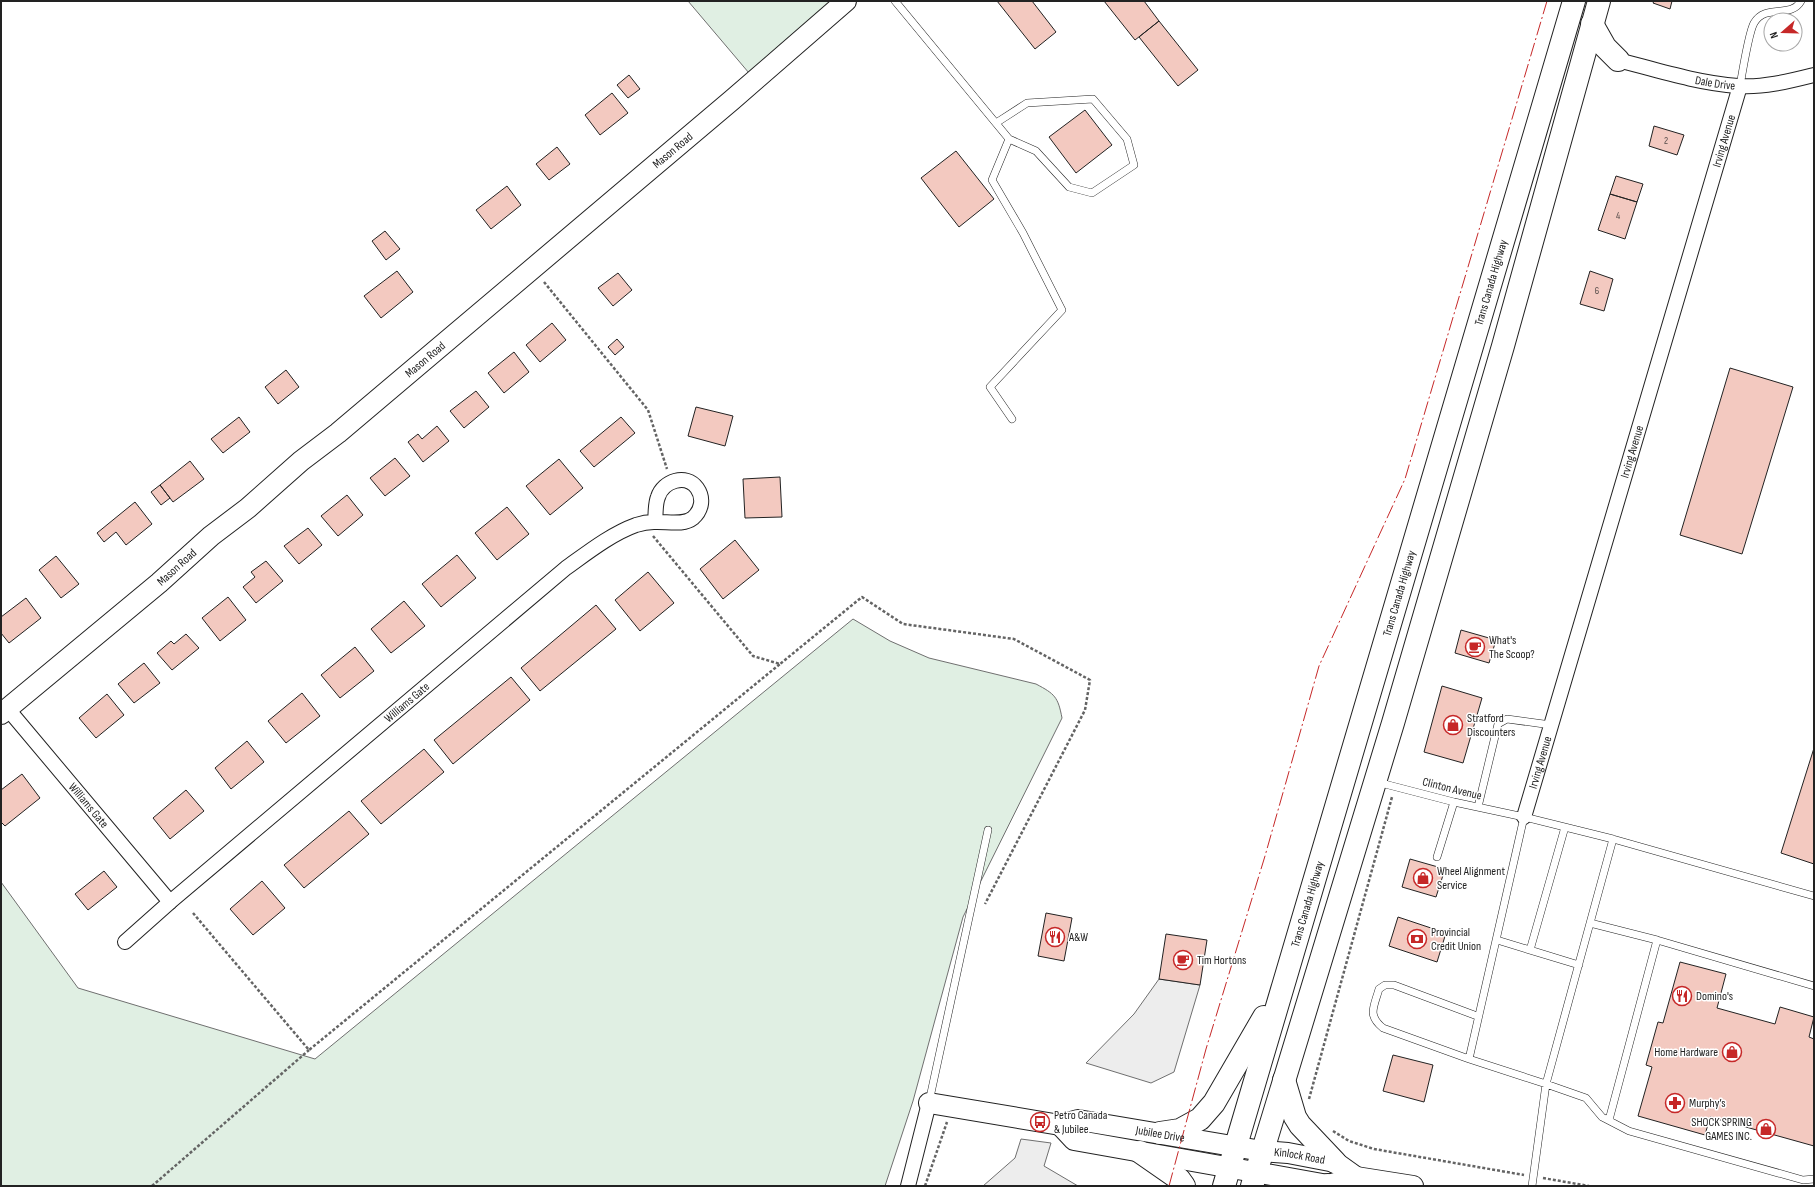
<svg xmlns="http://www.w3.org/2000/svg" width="1815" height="1187" viewBox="0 0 1815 1187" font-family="'Sofia Sans Condensed',sans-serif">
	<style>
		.green { fill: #e0efe3; stroke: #6f6f6f }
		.parking { fill: #ededed; stroke: #6f6f6f }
		.building { fill: #f3c9c0; stroke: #222 }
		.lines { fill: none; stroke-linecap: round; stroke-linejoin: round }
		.lane-casing { stroke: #222; stroke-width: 8 }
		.street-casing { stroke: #222; stroke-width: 16 }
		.secondary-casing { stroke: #222; stroke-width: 22 }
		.highway-casing { stroke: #222; stroke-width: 24 }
		.path { stroke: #646464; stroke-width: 2.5; stroke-dasharray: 3 2; stroke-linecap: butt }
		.lane { stroke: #fff; stroke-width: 7 }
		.street { stroke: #fff; stroke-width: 14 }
		.secondary { stroke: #fff; stroke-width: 20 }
		.highway { stroke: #fff; stroke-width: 22 }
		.power { stroke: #c62828; stroke-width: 1; stroke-dasharray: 14 3 2 3; stroke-linecap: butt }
		.labels { text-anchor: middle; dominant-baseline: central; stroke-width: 3; stroke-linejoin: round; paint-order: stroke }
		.number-label { font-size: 10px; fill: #564c4a }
		.street-label { font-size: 12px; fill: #222; stroke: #fff }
		.poi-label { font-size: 12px; fill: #222; stroke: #fff; text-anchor: start }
	</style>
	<rect width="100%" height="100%" fill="#fff"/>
	<path class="green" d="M688,1H834L749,73Z
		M853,619L890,641L929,658L1036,684C1055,694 1058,697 1062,718L963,917L913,1101L885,1186H1V882L78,988L315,1059Z"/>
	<path class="parking" d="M1159,979L1200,985L1174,1072L1151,1083L1086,1063L1134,1014Z
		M1021,1139L1051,1143L1044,1166L1078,1186H983L1015,1158Z"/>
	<path class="building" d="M997,1H1032L1056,32L1035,49Z
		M1104,1H1144L1159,21L1135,40Z
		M1654,1H1672L1670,9L1653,3Z
		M1159,21L1198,70L1178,86L1139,37Z
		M629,75L640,89L628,98L617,85Z
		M612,93L628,113L600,135L585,115Z
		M1085,110L1112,145L1076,173L1049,137Z
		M1654,126L1684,135L1677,155L1649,146Z
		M557,147L570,164L549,180L536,164Z
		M956,151L994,199L959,227L921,178Z
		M1616,176L1643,184L1637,202L1610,194Z
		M507,186L521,205L491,229L476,210Z
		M1610,194L1637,202L1625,239L1598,230Z
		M385,231L400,249L386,260L372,241Z
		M397,271L413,292L381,318L364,296Z
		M1590,271L1613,279L1604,311L1580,304Z
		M618,273L632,290L613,306L598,288Z
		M552,323L566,340L540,362L526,345Z
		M617,339L624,347L615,355L608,347Z
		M514,352L529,372L504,393L488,373Z
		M1730,368L1793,387L1742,554L1680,535Z
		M286,370L299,387L278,404L265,387Z
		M476,391L489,407L464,428L450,411Z
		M696,407L733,416L725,446L688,436Z
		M239,417L250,432L223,453L211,439Z
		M621,417L635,433L594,467L580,451Z
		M437,426L449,441L423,462L408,442L418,434L422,439Z
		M395,458L410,476L385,496L370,478Z
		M559,459L583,488L550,515L526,486Z
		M190,461L204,479L173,502L160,485Z
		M780,477L782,517L745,518L743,479Z
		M160,485L170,498L161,505L151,492Z
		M347,495L363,515L338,536L321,516Z
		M135,502L152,524L126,545L116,532L104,542L97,533Z
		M507,507L529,534L497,560L475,533Z
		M308,528L322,545L299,564L284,546Z
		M735,540L759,570L723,599L700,569Z
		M457,555L476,578L441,607L422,584Z
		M56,556L79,584L61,598L39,570Z
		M266,561L283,581L256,603L243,587L255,577L251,572Z
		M648,572L674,603L640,631L615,600Z
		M228,597L246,620L220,641L202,618Z
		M26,598L41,618L9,643L1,633V617Z
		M404,601L425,626L391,653L371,629Z
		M596,605L616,629L540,691L521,668Z
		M1461,630L1496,640L1489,663L1455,653Z
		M186,634L199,648L172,670L157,653L171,641L174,644Z
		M355,647L374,671L340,698L321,675Z
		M144,663L160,683L134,703L118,684Z
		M511,677L530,700L453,764L434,740Z
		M1442,686L1482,698L1463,763L1424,752Z
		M302,693L320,716L286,743L268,721Z
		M107,694L124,715L96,738L79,718Z
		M247,741L264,762L231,789L215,768Z
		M1814,748V864L1781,853Z
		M424,749L444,772L381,824L361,801Z
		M22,774L40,798L5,826L1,822V790Z
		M186,790L204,811L170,839L153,818Z
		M349,811L369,834L304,888L284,865Z
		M1410,859L1445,869L1436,897L1402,887Z
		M104,871L117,887L88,910L75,894Z
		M262,881L285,908L253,935L230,909Z
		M1046,913L1072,918L1064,961L1038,956Z
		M1398,917L1446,933L1437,962L1389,946Z
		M1166,934L1207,940L1200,985L1159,979Z
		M1680,962L1726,974L1717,1008L1775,1024L1780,1007L1814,1017L1809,1037L1814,1039V1146L1710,1117L1705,1135L1638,1116L1652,1067L1646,1065L1658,1022L1663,1023Z
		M1393,1055L1433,1065L1424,1102L1383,1091Z"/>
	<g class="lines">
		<g class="lane-casing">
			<path id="lane" d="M895,1L1009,139L992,180L1023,233L1062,310L990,387L1012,419
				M1740,86C1742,74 1749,32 1754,23C1766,3 1791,19 1801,1
				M996,123L1027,103L1093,99L1127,139L1134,165L1092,193L1069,187L1036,151L1009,139
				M1377,782L1454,802L1524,817L1613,839L1814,896
				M1478,807L1498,724L1507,719L1551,725
				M1524,817L1469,1059L1546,1084L1586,1098L1602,1117L1629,1131L1803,1180L1814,1179
				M1437,857L1454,802
				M1590,923L1657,940L1609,1120
				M1497,940L1579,965
				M1657,940L1814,986
				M1530,950L1565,827
				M1469,1059L1383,1028C1367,1015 1374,1007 1379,989L1385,985H1394L1477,1016
				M929,1102L988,830
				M1532,1186L1546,1084L1613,839"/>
		</g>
		<g class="street-casing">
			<g id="street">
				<path id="s1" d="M1618,60C1657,70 1697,83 1738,86C1763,88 1790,81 1814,75"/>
				<path id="s2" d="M7,708L170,902"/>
				<path id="s3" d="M1524,817L1740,86"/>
				<path id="s4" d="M125,942L170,902L566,568C587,553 611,534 636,525C642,523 648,522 654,522C666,521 683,526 693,518C702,510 704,498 697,488C686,473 663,481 658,497C655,504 656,514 655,521"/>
				<path d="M908,1186L929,1103"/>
			</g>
		</g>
		<g class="secondary-casing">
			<g id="secondary">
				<path id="s5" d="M1,714L159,583L211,536L248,508L301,461L338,433L732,100L846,1"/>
				<path id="s6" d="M929,1103L1060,1125L1078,1120L1262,1151L1288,1153L1335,1162L1356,1177"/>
				<path d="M1060,1125L1074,1140L1328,1185L1356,1177L1413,1186"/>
			</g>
		</g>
		<g class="highway-casing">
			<g id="highway">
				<path d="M1592,24L1605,47L1618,60"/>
				<path d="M1284,1080L1295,1117L1300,1125L1335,1162"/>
				<path d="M1160,1133L1180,1130L1200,1119L1214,1103L1264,1017"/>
				<path d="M1140,1152L1179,1179L1184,1186"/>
				<path id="s7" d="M1224,1186L1574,1"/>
				<path d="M1252,1186L1393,723L1503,346L1599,1"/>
				<path d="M1326,1186L1328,1185"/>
			</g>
		</g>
		<path class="path" d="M544,282L648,410L667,469
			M653,536L753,656L780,664L862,597L903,624L1014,639L1090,680L1085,710L985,904
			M193,913L309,1050L780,664
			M1309,1099L1392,797
			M1333,1131L1349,1141L1374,1149L1524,1175
			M1543,1178L1589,1186
			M152,1186L309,1050
			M925,1186L947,1122"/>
		<use href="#lane" class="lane"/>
		<use href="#street" class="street"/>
		<use href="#secondary" class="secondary"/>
		<use href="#highway" class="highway"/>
		<path class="power" d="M1169,1186L1206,1049L1265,856L1319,666L1405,479L1547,1"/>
	</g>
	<defs>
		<g id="cafe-ring" transform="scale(1)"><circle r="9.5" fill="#fff" stroke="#c62828" stroke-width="1.5"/><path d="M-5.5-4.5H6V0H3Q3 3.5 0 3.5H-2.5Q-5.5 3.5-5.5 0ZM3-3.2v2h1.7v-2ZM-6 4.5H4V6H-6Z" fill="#c62828"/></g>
		<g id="shop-ring" transform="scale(1)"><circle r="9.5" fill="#fff" stroke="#c62828" stroke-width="1.5"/><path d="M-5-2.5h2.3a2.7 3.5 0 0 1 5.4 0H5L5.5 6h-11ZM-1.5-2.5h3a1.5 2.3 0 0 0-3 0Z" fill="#c62828"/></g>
		<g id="restaurant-ring" transform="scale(1)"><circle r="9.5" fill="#fff" stroke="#c62828" stroke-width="1.5"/><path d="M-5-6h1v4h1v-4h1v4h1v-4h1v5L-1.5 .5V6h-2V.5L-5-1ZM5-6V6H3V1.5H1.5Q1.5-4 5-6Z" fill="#c62828"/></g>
		<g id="bank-ring" transform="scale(1)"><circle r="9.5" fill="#fff" stroke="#c62828" stroke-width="1.5"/><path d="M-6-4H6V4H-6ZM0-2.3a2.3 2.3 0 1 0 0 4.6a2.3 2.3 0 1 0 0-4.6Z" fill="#c62828"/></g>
		<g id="pharmacy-ring" transform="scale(1)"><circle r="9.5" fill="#fff" stroke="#c62828" stroke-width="1.5"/><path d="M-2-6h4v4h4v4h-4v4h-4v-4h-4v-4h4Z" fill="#c62828"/></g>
		<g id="bus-ring" transform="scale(1)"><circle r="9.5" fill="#fff" stroke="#c62828" stroke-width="1.5"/><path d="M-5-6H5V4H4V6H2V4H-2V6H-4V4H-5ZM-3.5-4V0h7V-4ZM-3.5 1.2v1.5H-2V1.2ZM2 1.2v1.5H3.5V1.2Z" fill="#c62828"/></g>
	</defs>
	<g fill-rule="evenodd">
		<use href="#cafe-ring" x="1475" y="647"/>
		<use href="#shop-ring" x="1453" y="725"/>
		<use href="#shop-ring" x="1423" y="878"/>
		<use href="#restaurant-ring" x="1055" y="937"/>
		<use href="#bank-ring" x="1417" y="939"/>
		<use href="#cafe-ring" x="1183" y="960"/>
		<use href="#restaurant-ring" x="1682" y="996"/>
		<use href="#shop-ring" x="1732" y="1052"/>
		<use href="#pharmacy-ring" x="1675" y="1103"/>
		<use href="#bus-ring" x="1040" y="1122"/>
		<use href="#shop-ring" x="1766" y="1129"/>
	</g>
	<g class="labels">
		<g class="number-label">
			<text x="1666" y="141">2</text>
			<text x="1618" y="216">4</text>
			<text x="1597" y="291">6</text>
		</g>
		<g class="street-label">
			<text stroke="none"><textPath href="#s1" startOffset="100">Dale Drive</textPath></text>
			<text stroke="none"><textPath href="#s3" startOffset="705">Irving Avenue</textPath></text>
			<text stroke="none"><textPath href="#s5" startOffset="877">Mason Road</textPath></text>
			<text stroke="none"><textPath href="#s7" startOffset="942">Trans Canada Highway</textPath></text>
			<text stroke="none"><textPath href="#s5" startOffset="553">Mason Road</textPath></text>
			<text stroke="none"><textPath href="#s3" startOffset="381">Irving Avenue</textPath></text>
			<text stroke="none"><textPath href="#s5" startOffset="229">Mason Road</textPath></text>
			<text stroke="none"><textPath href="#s7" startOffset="618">Trans Canada Highway</textPath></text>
			<text stroke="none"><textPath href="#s4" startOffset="370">Williams Gate</textPath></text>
			<text stroke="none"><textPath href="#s3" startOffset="57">Irving Avenue</textPath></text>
			<text transform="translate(1452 789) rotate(14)">Clinton Avenue</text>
			<text stroke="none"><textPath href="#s2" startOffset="127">Williams Gate</textPath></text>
			<text stroke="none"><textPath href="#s7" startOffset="294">Trans Canada Highway</textPath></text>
			<text stroke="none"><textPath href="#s6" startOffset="235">Jubilee Drive</textPath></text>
			<text stroke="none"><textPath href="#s6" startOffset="376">Kinlock Road</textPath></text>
		</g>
		<g class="poi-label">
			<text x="1489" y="640">What's<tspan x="1489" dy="14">The Scoop?</tspan></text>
			<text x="1467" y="718">Stratford<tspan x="1467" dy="14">Discounters</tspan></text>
			<text x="1437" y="871">Wheel Alignment<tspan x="1437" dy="14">Service</tspan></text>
			<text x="1431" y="932">Provincial<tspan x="1431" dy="14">Credit Union</tspan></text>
			<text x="1069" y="937">A&amp;W</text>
			<text x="1197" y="960">Tim Hortons</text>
			<text x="1696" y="996">Domino's</text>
			<text x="1718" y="1052" text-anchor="end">Home Hardware</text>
			<text x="1689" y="1103">Murphy’s</text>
			<text x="1054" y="1115">Petro Canada<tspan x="1054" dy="14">&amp; Jubilee</tspan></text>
			<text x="1752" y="1122" text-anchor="end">SHOCK SPRING<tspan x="1752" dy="14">GAMES INC.</tspan></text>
		</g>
	</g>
	<rect width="1815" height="1187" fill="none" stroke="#222222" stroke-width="4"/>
	<g transform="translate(1783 32) rotate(250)"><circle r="19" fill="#ffffff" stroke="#a7a7a7"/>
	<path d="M0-3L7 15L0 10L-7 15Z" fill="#c62828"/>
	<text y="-6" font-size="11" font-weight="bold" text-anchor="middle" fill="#222222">N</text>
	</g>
</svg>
